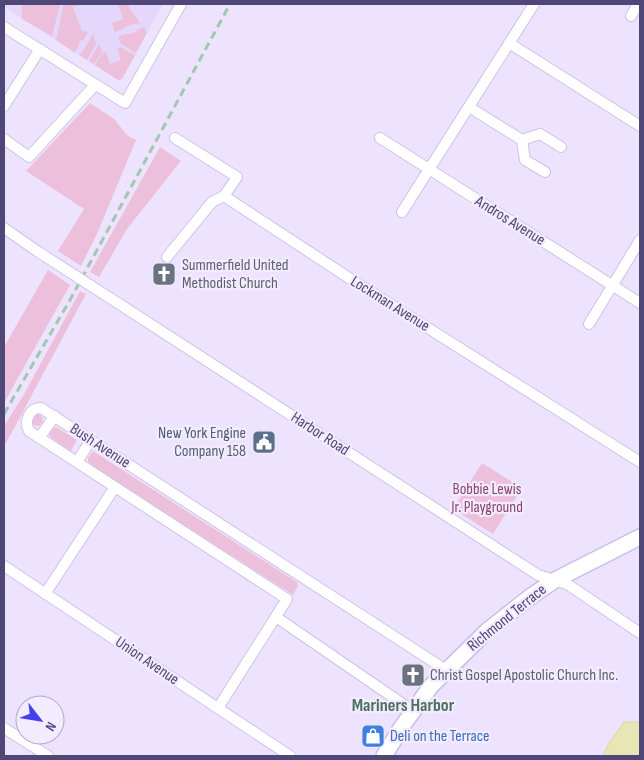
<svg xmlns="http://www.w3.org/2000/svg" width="644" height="760" viewBox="0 0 644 760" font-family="'Sofia Sans Condensed',sans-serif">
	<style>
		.residential { fill: #e4d7fb }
		.green { fill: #ecc0db }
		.water { fill: #e9e6b6; stroke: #dbd89c }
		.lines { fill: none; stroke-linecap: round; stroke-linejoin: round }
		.street-casing { stroke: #cdc3e8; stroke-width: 12 }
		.secondary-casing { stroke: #c9bdea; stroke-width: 18 }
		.street { stroke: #fff; stroke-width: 10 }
		.secondary { stroke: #fff; stroke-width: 15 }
		.rail { stroke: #a1c8ae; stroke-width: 3; stroke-dasharray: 8 5; stroke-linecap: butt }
		.street-bridge-casing { stroke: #cdc3e8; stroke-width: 12; stroke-linecap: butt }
		.street-bridge { stroke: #fff; stroke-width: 10 }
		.labels { text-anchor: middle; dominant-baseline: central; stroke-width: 4.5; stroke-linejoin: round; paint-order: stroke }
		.street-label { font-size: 16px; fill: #4f4778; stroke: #f3ebff }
		.worship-label { font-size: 16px; fill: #5b616d; stroke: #f3ebff; text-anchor: start }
		.service-label { font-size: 16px; fill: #4e5e75; stroke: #f3ebff; text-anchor: end }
		.park-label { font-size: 16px; fill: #8b4367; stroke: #f3ebff }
		.shop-label { font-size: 16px; fill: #366cbe; stroke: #f3ebff; text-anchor: start }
		.neighbourhood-label { font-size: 18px; font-weight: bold; fill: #4a725d; stroke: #f3ebff }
	</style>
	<rect width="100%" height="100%" fill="#eee3fe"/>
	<path class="residential" d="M4,4H163L122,79L118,80L4,7Z"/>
	<path class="green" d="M22,4H60L52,36L22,19Z
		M64,4H82L73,7L82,31L88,32L83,41L81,40L75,53L56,40Z
		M118,4H127L140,23L125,26V28L115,32L112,23L123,19Z
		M144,27L147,33L136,53L121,44L118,36L137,32L136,30Z
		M93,34L96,44L87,60L79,55L83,51Z
		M99,44L102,52L94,64L89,61Z
		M120,47L135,55L122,79L118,80L95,65L102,53L106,52L110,64L121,60L117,48Z
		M90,103L114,119L128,136L136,140L97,234L81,266L58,251L84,209L26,171Z
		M160,147L181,161L127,229L99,277L90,272Z
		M48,270L70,285L4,403V347Z
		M80,291L86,294L4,447V426L23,396Z
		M31 420a6 6 0 1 1 12 0a6 6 0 1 1-12 0Z
		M56,427L77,440L71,451L50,437C48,433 52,429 56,427Z
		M93,451L297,582L298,586L293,595L92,466L88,462V458Z
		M482,463L522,488L493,534L453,509Z"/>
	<path class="water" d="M624,722H640V756H603L608,745Z"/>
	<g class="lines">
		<g class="street-casing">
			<path id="street" d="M631,16L638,4
				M4,27L125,103L181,4
				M509,43L640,126
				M4,106L40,49
				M469,107L522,140L540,134L561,147
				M175,138L237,177L224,196
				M380,138L640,303
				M4,139L29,157L95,85
				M522,140L525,160L545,172
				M224,196L349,278L640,462
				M402,212L534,4
				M4,228L37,251
				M167,257L212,202L224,196
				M110,298L538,575L567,584L640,633
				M589,324L640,240
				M39,438L55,416
				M77,462L91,440
				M4,566L290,756
				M45,594L115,487
				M276,617L413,711
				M218,708L287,599L29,431C24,422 29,407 41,408L446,670
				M4,728L48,756"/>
		</g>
		<g class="secondary-casing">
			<path id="secondary" d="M384,756L401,728L431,686L487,631L530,597L555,580L640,537"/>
		</g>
		<use href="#street" class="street"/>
		<use href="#secondary" class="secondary"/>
		<path class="rail" d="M4,414L70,300L230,4"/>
		<g class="street-bridge-casing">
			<path id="street-bridge" d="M37,251L110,298"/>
		</g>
		<use href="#street-bridge" class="street-bridge"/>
	</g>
	<defs>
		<g id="church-square" transform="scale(1.25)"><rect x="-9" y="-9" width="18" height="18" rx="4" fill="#6b7280" stroke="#f3ebff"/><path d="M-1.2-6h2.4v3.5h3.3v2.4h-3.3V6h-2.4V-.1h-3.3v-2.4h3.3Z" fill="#fff"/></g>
		<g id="civic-square" transform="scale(1.25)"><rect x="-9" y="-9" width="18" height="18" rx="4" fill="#5c6f8a" stroke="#f3ebff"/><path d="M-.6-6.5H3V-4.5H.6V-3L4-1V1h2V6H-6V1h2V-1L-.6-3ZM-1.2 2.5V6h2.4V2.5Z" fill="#fff"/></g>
		<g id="shop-square" transform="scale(1.25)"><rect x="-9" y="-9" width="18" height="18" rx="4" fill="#3f7fe0" stroke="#f3ebff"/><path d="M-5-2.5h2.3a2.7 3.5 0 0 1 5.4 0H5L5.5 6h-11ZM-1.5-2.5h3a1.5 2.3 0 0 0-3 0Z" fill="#fff"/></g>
	</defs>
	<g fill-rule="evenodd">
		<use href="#church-square" x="164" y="274"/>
		<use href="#civic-square" x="264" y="442"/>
		<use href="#church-square" x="413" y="675"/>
		<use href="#shop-square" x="373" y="736"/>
	</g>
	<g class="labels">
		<g class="street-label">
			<text transform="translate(510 221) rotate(32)">Andros Avenue</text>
			<text transform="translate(390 304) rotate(32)">Lockman Avenue</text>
			<text transform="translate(320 434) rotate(33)">Harbor Road</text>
			<text transform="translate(100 446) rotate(33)">Bush Avenue</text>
			<text transform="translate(507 618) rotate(-39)">Richmond Terrace</text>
			<text transform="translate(147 661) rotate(34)">Union Avenue</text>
		</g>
		<g class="worship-label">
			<text x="182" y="265">Summerfield United<tspan x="182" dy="18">Methodist Church</tspan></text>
			<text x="430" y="675">Christ Gospel Apostolic Church Inc.</text>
		</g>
		<g class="service-label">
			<text x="246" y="433">New York Engine<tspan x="246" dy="18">Company 158</tspan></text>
		</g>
		<g class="park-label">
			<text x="487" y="489">Bobbie Lewis<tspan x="487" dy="18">Jr. Playground</tspan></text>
		</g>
		<g class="shop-label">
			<text x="390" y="736">Deli on the Terrace</text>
		</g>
		<g class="neighbourhood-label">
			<text x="403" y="705">Mariners Harbor</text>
		</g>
	</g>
	<rect width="644" height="760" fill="none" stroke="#4f4778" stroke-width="10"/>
	<g transform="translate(40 720) rotate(121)"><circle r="24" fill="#f3ebff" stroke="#b1a9c9"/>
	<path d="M0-4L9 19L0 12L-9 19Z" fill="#4440f0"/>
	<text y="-8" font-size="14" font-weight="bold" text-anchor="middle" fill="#4f4778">N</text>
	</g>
</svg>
